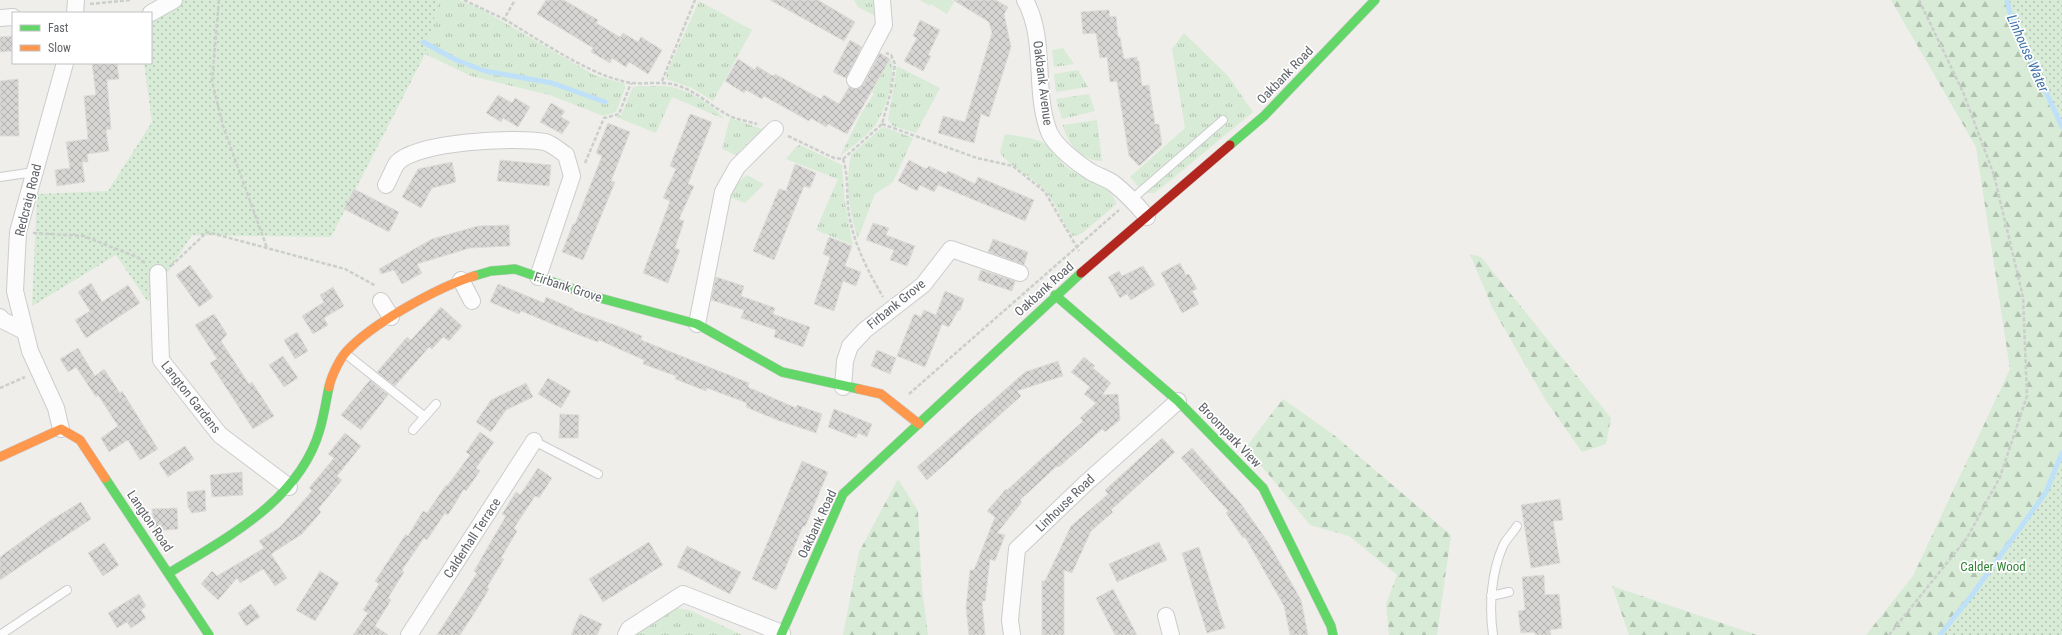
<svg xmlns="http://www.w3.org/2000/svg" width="2062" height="635" viewBox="0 0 2062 635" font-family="'Roboto Condensed',sans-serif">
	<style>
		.grass { fill: url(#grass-tufts) }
		.forest { fill: url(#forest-firs) }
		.park { fill: url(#park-dots) }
		.garden { fill: #d8ebd6 }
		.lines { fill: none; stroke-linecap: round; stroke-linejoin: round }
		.stream { stroke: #bfe0f9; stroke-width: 5 }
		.building { fill: url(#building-cross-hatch); stroke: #deddd9 }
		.lane-casing { stroke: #cbcccc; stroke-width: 10 }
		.street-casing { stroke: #cbcccc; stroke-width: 18 }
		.fast-casing { stroke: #cacacb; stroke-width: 10 }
		.slow-casing { stroke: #cacacb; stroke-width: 10 }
		.jam-casing { stroke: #cacacb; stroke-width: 10 }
		.path { stroke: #cacfcc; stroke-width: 2.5; stroke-dasharray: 4 2; stroke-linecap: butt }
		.lane { stroke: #fdfcfc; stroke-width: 8 }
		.street { stroke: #fdfcfc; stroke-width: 16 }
		.fast { stroke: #63d668; stroke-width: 9 }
		.slow { stroke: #ff974d; stroke-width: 9 }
		.jam { stroke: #b3261e; stroke-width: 9 }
		.labels { text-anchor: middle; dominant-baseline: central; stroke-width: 3.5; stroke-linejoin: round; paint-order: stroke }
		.street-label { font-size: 13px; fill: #5f6368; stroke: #fff }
		.park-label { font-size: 13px; fill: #348238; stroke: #fff }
		.water-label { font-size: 14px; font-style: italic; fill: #4174aa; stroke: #fff }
	</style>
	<defs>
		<pattern id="grass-tufts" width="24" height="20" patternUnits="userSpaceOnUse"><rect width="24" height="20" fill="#d8ebd6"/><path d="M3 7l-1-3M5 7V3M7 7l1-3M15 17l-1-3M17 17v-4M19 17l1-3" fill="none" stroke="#b2c2b1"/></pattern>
		<pattern id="forest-firs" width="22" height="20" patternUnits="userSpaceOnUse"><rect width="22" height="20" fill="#d8ebd6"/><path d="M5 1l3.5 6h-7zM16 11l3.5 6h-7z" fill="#b2c2b1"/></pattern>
		<pattern id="park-dots" width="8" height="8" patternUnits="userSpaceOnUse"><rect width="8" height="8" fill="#d8ebd6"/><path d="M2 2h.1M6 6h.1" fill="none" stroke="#b2c2b1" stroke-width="1.8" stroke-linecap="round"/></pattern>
		<pattern id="building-cross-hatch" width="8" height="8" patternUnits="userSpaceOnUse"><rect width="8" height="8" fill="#d6d5d3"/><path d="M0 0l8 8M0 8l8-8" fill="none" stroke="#b1b0af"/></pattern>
	</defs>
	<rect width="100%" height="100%" fill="#efeeea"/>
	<path class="grass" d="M439,0H459L481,9L594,75L625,84V88L616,112L603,116L550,95L471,76L425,54Z
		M854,0H876L877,9L875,16L858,7Z
		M699,1L752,30L713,101L692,88L666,79L668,70Z
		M1184,33L1228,76L1253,112L1166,184L1154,193H1144L1130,177L1185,128L1172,49Z
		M1063,48L1074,64L1054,67L1052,50Z
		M890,59C899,72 883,116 874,127C864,138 852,147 840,156L862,112L874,94L872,92Z
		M897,66L940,88L916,133L893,126L888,120Z
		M1078,70L1088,87L1056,92L1054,74Z
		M639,86C648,87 656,86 664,86C682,86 715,105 724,119L672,97L656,133L616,117L621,115L633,87Z
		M1089,94L1095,111L1062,119L1056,99Z
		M730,118L762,129L736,155L722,149Z
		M1097,120L1102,161C1082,161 1067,144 1063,125Z
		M884,127L913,138L893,182L875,194L858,238C849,214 845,181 851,155L881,128Z
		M1005,134C1017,136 1032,137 1044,143C1054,147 1057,158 1064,165C1081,180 1109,181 1117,204L1081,234L1073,236C1065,228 1057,205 1047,193C1035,178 1017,170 1003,157L1000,152Z
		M800,145L842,165L845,203L853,245L816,230L838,179L786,159L796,147Z
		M747,175L764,184L745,203L730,197L736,184Z
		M675,608L689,610L742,635H636L638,631Z"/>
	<path class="forest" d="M1891,0H2062V635H1866L1913,576L2010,369L1976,147Z
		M1470,254L1481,257L1611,418L1606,444L1582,452L1546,401L1492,307Z
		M1283,399L1334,435L1451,535L1437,635H1389L1386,604L1397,575L1349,536L1310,525L1246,447Z
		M898,479L918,511L922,588L928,635H843L859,552Z
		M1612,586L1757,635H1629Z"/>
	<path class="park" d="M177,0H439L425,54L331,237L192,235L148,302L116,255L32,306L37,194L108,191L152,122L144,63H151V17Z
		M2007,0H2062V127L2010,13Z
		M2062,453V635H1940L1972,595L2046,492Z"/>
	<path class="garden" d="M920,0H951L954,2L947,14L931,4L930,6Z"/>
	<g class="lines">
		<path class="stream" d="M2007,0L2010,13L2062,127
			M423,42L456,60L485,71L552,83L605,102
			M1940,635L1972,595L2046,492L2062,453"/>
	</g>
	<path class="building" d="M546,0H564L598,20L596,23L620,37L623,33L638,42L641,37L662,50L648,74L629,62L626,67L612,58L610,63L591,52L593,48L537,14Z
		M770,0H818L855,22L844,41Z
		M953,0H996L1008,7L1004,14L1011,47L989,117L981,114L974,143L938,133L943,116L965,122L992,33L989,22Z
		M1109,10L1110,17L1116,16L1118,37H1120L1124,59L1137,57V61H1139L1142,86L1149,85L1155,124H1159L1162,145L1139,166L1129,156L1117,81L1110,82L1107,57L1100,58L1096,33L1083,34L1081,12Z
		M920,20L940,30L928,55L931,56L923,71L904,61L917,38L913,36Z
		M13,36V51L0,52V37Z
		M850,40L862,47L846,78L833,72Z
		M880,53L890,59L847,134L828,124L826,127L811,118L809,121L764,96L762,99L746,90L744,93L725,81L738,59L755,70L757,66L773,76L775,74L821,99L824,95L839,104L849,87L856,89L863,85Z
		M92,63H117L119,79L107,80L111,129L106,130L109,151L87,154L88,162H82L85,182L57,186L55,170L70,168L66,142L88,139L84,96L96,95Z
		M18,79L19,136H0V81Z
		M498,95L512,103L515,98L530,107L518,127L503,118L501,122L486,113Z
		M551,103L565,111L561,117L570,122L562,134L540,122Z
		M690,114L712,122L688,184L694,186L679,219L684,221L675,248L680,250L668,283L643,273L670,201L663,198L676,169L670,166Z
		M608,123L630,132L611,181L615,182L583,260L562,252L573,224H575L602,156L596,153Z
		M500,160L551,165L549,186L497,181Z
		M909,160L926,169L929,166L946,174L948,171L975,184L978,177L1034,200L1025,221L938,185L934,192L920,185L917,191L898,181Z
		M452,162L456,182L432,188L421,208L402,197L418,169Z
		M795,164L816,173L810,188L804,186L774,260L753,251L779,189L786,191Z
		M354,189L399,212L389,232L344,209Z
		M873,223L889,228L886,235L915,246L907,266L890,260L894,250L866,240Z
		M509,225L510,246L470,248L417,264L422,273L402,284L394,270L381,274L379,269L432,239L478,226Z
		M829,237L852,246L845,266L861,272L856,286L843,281L834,311L814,304L830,257L823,254Z
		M993,239L1028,252L1024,265L988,252Z
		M1180,263L1186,275L1189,274L1197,289L1192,291L1199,304L1182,313L1161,273Z
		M190,265L213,297L199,307L176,275Z
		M1143,266L1155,285L1131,300L1127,294L1120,298L1108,277L1119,271L1122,276Z
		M981,270L1015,281L1012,291L978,280Z
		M716,277L744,286L741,296L775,308L773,314L810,327L803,347L774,337L776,330L741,318L744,310L711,300Z
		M91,283L102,302L128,285L140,303L86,338L75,320L90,311L78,292Z
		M498,284L544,303L546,297L574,309L573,310L615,325L642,336L641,340L749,383L748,387L796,408L797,405L822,414L816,433L777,420L746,407L747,403L707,388L706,391L675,379L676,376L643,364L644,360L599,340L598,342L579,335L521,311L519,314L490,302Z
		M333,287L344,306L324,318L328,325L313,334L302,316L324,302L320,295Z
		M945,291L964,299L960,311L958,310L949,327L942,324L925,367L897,356L914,314L921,317L924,310L936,315Z
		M441,307L462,326L449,341L443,337L432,349L429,347L395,386L377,372L407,337L411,340Z
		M214,314L227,334L221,341L249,384L252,382L274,416L253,429L210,363L217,359L195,325Z
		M297,332L308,351L295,359L284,340Z
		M78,348L95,376L104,369L120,393L122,391L158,449L140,460L128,440L109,452L101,438L118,426L98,395L96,397L76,367L68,372L60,359Z
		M877,350L896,358L890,374L871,366Z
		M283,356L298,378L284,387L269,365Z
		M1084,357L1095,366L1093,368L1111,383L1102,395L1118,394L1120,420L1105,432L1102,429L1059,467L1057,466L1020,500L1022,502L997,533L1005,535L995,561L990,559L985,601H982L985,635H969L966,607L970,570H974L995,517L987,511L1006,489L1007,490L1083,421L1080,418L1096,403L1084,394L1090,387L1071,372Z
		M1058,361L1063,376L1017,391L1021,396L927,480L917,467L1025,372Z
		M548,378L571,391L561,408L538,394Z
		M370,380L388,395L361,430L341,415Z
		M526,383L533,397L506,410L491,432L476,422L491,400Z
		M834,409L872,424L867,437L858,433L856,438L828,427Z
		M560,414L579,415L578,438H559Z
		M480,432L494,442L476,468L480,471L466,491L464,489L448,515L445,513L427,540L424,538L402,570L404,572L388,598L391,600L375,626L388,635H353L368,613L363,610L379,584L375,581L406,534L408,536L423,511L427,513L446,485L447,486L470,455L466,452Z
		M345,433L361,446L337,476L342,480L318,509L321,512L302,534L271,554L287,578L275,586L263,569L240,583L237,578L218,600L201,584L212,571L217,576L264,548L259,541L280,527L312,491L309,488L334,458L328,454Z
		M1162,438L1175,452L1111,510L1113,512L1091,531L1072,573L1064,570V635H1042V581H1045L1071,526L1108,494L1105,490Z
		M185,446L194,459L168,477L159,463Z
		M1192,448L1241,504L1268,542L1301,600L1308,635H1290L1284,606L1245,537L1243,538L1226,513L1228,511L1181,458Z
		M802,461L828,472L805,527L803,526L776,590L752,579Z
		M538,468L552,478L539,498L535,496L514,528L517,531L501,558L504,559L487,587L489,589L477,609L460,635H437L477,573L474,571L506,516L502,514L516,492L520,495Z
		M242,472L243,495L212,497L210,475Z
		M205,490L206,511L192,513L188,507L187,492Z
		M1560,499L1563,520L1553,521L1560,563L1531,568L1521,505Z
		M81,502L91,519L0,580V557L51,520Z
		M177,508L178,529L155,531L152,509Z
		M649,542L663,565L603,602L589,579Z
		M1159,542L1167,560L1117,582L1109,564Z
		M104,543L119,565L103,576L88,553Z
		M687,546L741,572L730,594L677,567Z
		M1199,547L1225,628L1207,633L1182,553Z
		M320,571L339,583L315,621L296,610Z
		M1544,575L1545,595L1559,594L1562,628L1550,630L1551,635H1535V632L1521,633L1518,611L1525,610L1522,577Z
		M1113,589L1137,635H1115L1096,598Z
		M139,594L146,606L141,610L146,618L131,628L127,622L117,628L108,613Z
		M251,604L260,617L246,626L238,613Z
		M580,614L602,624L597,635H571Z"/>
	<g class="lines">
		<g class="lane-casing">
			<path id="lane" d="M0,177L34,172
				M1132,199L1223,120
				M346,354L425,417
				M413,430L436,404
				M534,441L598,474
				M1491,596L1509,592
				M0,635L67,590
				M1493,635C1489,607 1491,573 1503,546C1506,539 1513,533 1517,526"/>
		</g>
		<g class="street-casing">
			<path id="street" d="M1025,0C1047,40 1033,90 1049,132C1055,146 1078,164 1091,172C1098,176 1106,178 1113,183C1126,193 1137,205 1147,217
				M75,13L76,0
				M151,13L174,0
				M0,18L13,17
				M855,80L884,25L882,0
				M386,185C390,178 393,169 397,163C417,141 516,137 545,142C552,144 560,151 566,155L572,176L538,277
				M158,273L161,360L220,435L289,487
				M461,280L472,301
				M381,301L391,317
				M0,317L2,320L24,331
				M697,324L723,192L737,167L775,129
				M843,387L845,361L850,346L865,330L923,285L951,249L1020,273
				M61,429L56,408L30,351L15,291L18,232L65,63
				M1166,616L1171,635
				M409,635L534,441
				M626,635L629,629L683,594L782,633
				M1012,635L1010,620L1017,549L1086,483L1178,401"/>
		</g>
		<g class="fast-casing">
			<path id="fast" d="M1230,145L1264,116L1375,0
				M474,276L491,271L515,269L596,297L697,324L782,372L859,389
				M1055,295L1178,401L1263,488L1331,626L1333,635
				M105,478L209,635
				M169,573C228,537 300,500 320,429C324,415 326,401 329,387
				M781,635L843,494L1081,273"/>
		</g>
		<g class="slow-casing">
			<path id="slow" d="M329,387C331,377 339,360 346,352C371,324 438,287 474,276
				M859,389L881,394L919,424
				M0,457L61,429L80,440L105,478"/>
		</g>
		<g class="jam-casing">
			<path id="jam" d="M1081,273L1230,145"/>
		</g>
		<path class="path" d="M219,0L212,81L223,126L267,248
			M464,0L504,19L515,0
			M90,4L131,0
			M504,19C540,40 583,71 622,81C643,87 658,79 679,86C697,92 711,106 728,115C737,120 748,121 757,124
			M662,81L695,0
			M882,124L977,158L1013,166L1045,192L1079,251
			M788,136L834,158L843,159L882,124L891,91L895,64L891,55L886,53
			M843,159C849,177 846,196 849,214C854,245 868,271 883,297
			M585,163L604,118L619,114L631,83
			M33,233L84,236L139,258L146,264
			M171,266L207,232L345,269L376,286
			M0,388L25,377
			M909,394L1119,210
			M1889,635L1967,538L2000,477L2027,396L2023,297L1994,175L1963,92L1919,0"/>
		<use href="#lane" class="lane"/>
		<use href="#street" class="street"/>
		<use href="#fast" class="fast"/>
		<use href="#slow" class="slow"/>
		<use href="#jam" class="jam"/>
	</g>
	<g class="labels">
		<g class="street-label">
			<text transform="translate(1285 75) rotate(-46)">Oakbank Road</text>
			<text transform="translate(1043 83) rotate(83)">Oakbank Avenue</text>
			<text transform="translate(28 200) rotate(-76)">Redcraig Road</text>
			<text transform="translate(568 287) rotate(18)">Firbank Grove</text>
			<text transform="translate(1044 289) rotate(-42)">Oakbank Road</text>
			<text transform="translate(896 304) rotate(-39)">Firbank Grove</text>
			<text transform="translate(191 397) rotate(52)">Langton Gardens</text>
			<text transform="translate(1230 435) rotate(46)">Broompark View</text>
			<text transform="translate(1065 503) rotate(-44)">Linhouse Road</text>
			<text transform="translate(150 521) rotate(56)">Langton Road</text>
			<text transform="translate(817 524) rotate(-65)">Oakbank Road</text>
			<text transform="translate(472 538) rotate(-57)">Calderhall Terrace</text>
		</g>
		<g class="park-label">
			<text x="1993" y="566">Calder Wood</text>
		</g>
		<g class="water-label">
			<text transform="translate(2028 53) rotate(66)">Linhouse Water</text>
		</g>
	</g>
	<rect x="12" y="12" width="140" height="52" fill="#ffffff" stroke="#bfc1c3"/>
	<rect x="20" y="25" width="20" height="6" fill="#63d668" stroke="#bfc1c3"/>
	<text x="48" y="32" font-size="12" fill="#5f6368">Fast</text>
	<rect x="20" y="45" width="20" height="6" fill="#ff974d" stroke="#bfc1c3"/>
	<text x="48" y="52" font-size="12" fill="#5f6368">Slow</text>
</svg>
